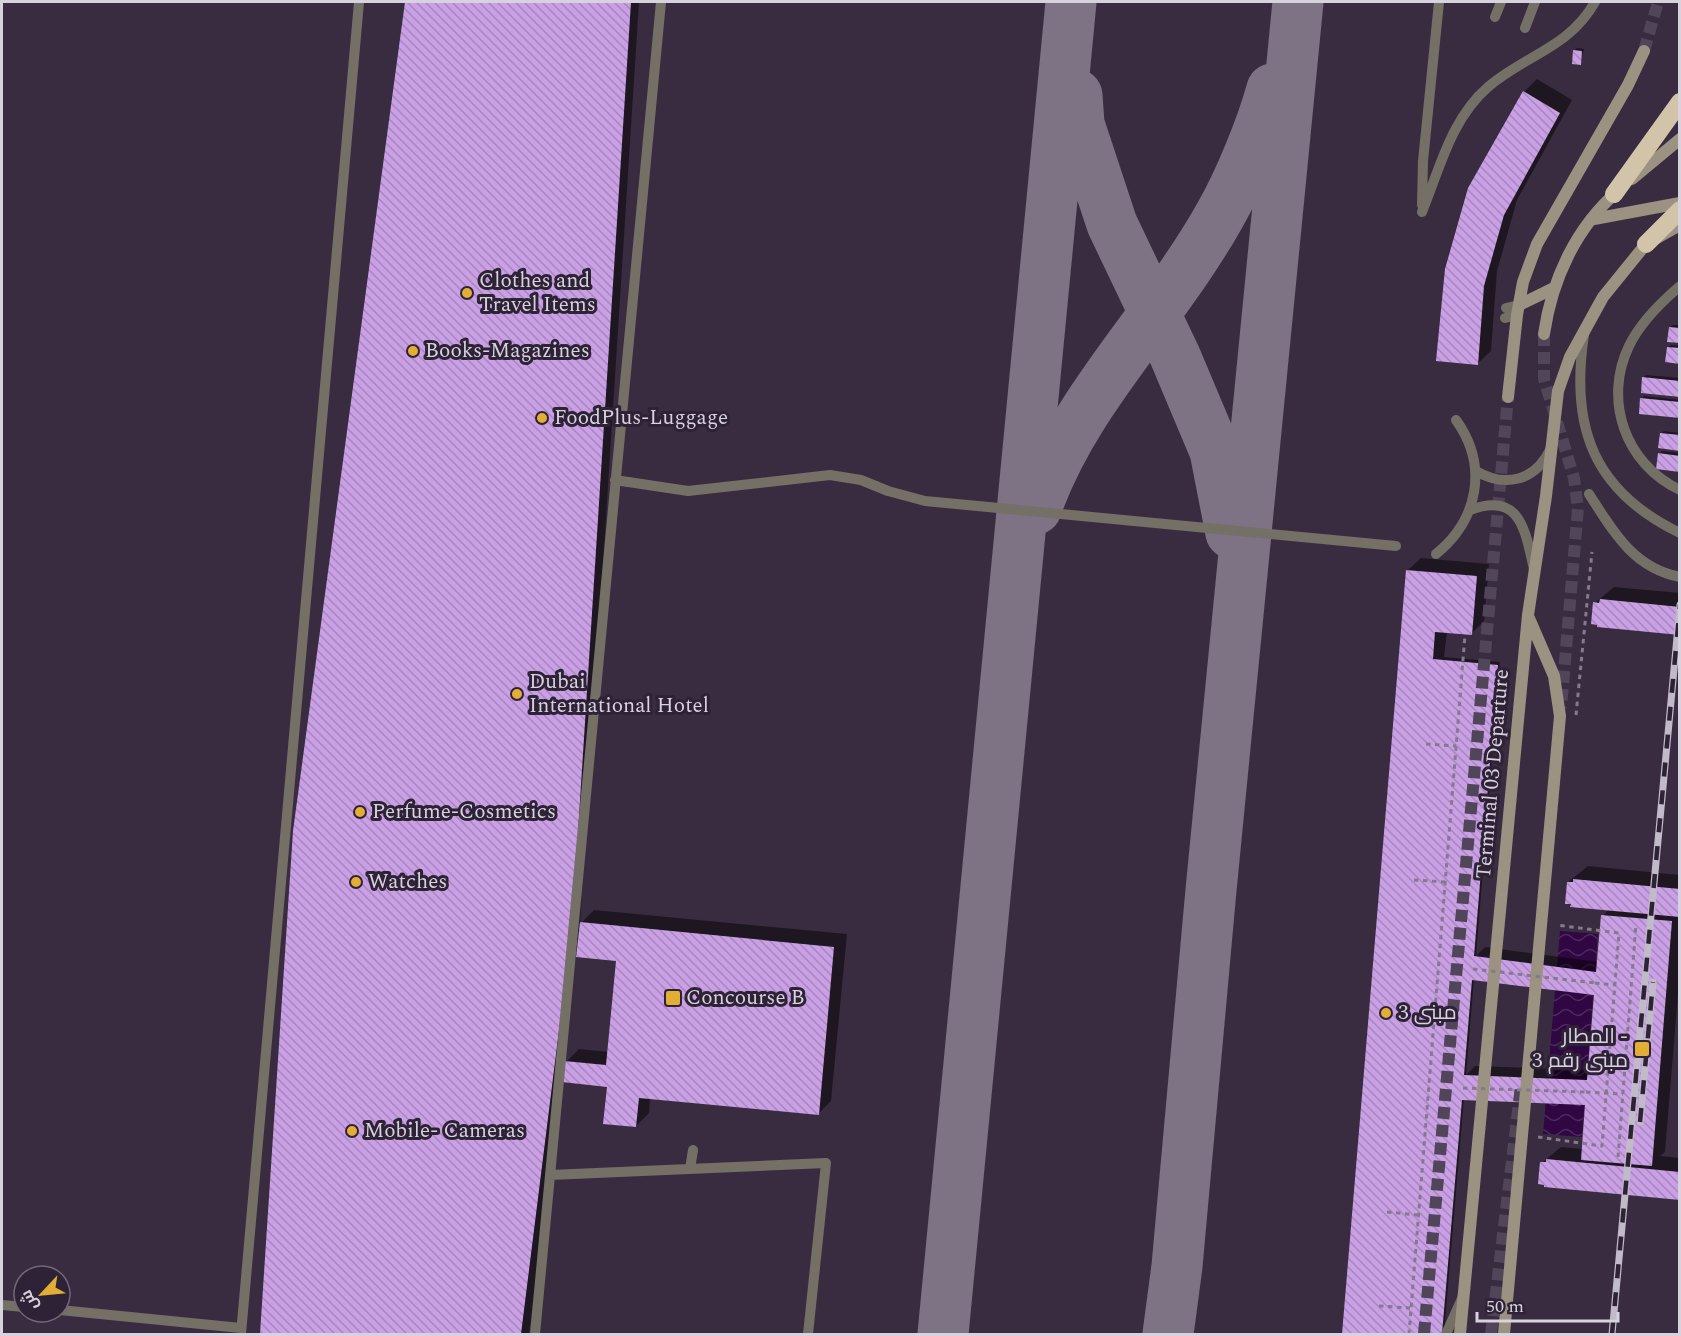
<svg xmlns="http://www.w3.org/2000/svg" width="1681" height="1336" viewBox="0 0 1681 1336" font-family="Spectral,Cairo,serif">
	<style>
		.water { fill: url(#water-waves) }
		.shadow { fill: #0007; fill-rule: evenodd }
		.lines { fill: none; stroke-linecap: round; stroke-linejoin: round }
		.taxiway { stroke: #7d7384; stroke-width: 51 }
		.building { fill: url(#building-back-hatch); fill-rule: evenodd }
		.secondary-tunnel { stroke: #514559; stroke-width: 12; stroke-dasharray: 12 6; stroke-linecap: butt }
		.path { stroke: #857a8c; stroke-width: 3; stroke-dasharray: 4.5 4.5; stroke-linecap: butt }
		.lane { stroke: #757065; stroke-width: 10 }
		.secondary { stroke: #9b9281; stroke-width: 12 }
		.highway { stroke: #d2c4a9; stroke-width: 18 }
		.rail-casing { stroke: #c1bac8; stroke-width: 7 }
		.rail { stroke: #2e2236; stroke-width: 4.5; stroke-dasharray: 14; stroke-linecap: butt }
		.path-bridge { stroke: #857a8c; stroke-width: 3; stroke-dasharray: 4.5 4.5; stroke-linecap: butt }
		.poi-dot { fill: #e3ae35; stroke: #2e2236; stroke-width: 2 }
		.labels { text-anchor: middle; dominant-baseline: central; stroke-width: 6; stroke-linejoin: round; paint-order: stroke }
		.poi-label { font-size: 21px; fill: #d8d1de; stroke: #2e2236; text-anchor: start }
		.street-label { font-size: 21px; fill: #d8d1de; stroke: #2e2236 }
	</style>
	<defs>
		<pattern id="water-waves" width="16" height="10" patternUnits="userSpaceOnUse" patternTransform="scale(1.5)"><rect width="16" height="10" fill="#300643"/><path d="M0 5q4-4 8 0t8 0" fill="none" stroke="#4d295e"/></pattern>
		<pattern id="building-back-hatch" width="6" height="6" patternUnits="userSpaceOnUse" patternTransform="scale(1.5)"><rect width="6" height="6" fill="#c99fe5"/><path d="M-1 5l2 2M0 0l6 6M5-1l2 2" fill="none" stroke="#a787bc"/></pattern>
	</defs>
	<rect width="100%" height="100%" fill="#392c41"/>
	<path class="water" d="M1560,931L1598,934L1582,1137L1543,1134Z"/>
	<path class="shadow" d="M406,2H639L580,924L594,910L847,934L831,1101L818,1114L650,1098L649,1113L636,1126L608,1085L561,1081L529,1334H261L294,831ZM576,956L618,960L609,1052L579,1049L563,1065Z
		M1577,48L1584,49L1580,64L1574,51Z
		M1537,79L1572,100L1517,200L1497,271L1491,351L1477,364L1438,360L1524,92Z
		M1673,325H1680V342L1670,327Z
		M1671,345L1680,346V362L1668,348Z
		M1646,375L1680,378V396L1643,378Z
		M1644,396L1680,400V417L1642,399Z
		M1664,431L1680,433V449L1661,434Z
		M1662,451L1680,453V470L1659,454Z
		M1421,558L1489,564L1484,621L1471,634L1447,632L1444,657L1500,662L1476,956L1485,947L1599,962L1603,916L1609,909L1568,882L1588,866L1680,875V970L1665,1152L1660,1156L1680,1158V1199L1542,1163L1561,1147L1583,1149L1587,1104L1464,1098L1444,1334H1344L1407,571ZM1474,979L1596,991L1590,1070L1475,1066L1466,1075Z
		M1614,587L1680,593V634L1595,603Z"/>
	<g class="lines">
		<path class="taxiway" d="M1077,95L1079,124L1112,224L1175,356L1215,451L1231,533
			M1036,509C1075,398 1163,317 1220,215C1239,182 1262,126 1272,89
			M943,1334L1071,2
			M1168,1334L1177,1266L1211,890L1298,2"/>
	</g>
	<path class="building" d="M405,2H631L572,926L521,1334H260L293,831Z
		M1573,50L1582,51L1581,65L1572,64Z
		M1523,91L1560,113L1504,215L1484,286L1478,365L1436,361L1445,269L1468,188Z
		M1669,327L1680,328V343L1667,342Z
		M1667,347L1680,348V364L1665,362Z
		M1642,377L1680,381V397L1641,393Z
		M1640,398L1680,402V418L1639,414Z
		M1660,433L1680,435V451L1658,448Z
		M1658,453L1680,456V472L1656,469Z
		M1406,570L1477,576L1472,635L1435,632L1433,659L1498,665L1474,956L1596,972L1601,915L1672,921L1652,1166L1581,1160L1585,1105L1462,1100L1442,1334H1342ZM1472,980L1594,995L1587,1080L1464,1075Z
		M1600,599L1680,607V635L1597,627V625L1591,624L1593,602L1599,603Z
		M1573,879L1680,889V917L1570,907L1571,904H1565L1567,882H1573Z
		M580,922L834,947L819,1115L639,1098L636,1127L603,1124L607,1087L562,1082L564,1061L606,1065L616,961L576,957Z
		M1546,1159L1680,1172V1200L1544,1187V1185L1538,1184L1539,1172L1540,1162H1546Z"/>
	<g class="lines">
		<path class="secondary-tunnel" d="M1644,51L1658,2
			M1544,334V379L1574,478L1578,508L1561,708
			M1424,1334L1508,397
			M1491,1334L1521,1086"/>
		<path class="path" d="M1576,715L1592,552
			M1426,744L1456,746
			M1414,880L1446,882
			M1595,983L1615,985
			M1586,1092L1623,1094
			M1538,1137L1602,1146L1619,933L1556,925
			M1618,1157L1636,924
			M1387,1212L1418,1215
			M1379,1306L1410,1308
			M1409,1334L1465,635"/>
		<path class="lane" d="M1495,17L1501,2
			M1525,28L1535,2
			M1422,205L1423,161L1439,2
			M1422,212C1440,168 1451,119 1488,87C1525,55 1569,48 1595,2
			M1680,286C1660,303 1640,323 1629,346C1603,400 1625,464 1680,490
			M1506,308L1519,305
			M1505,318L1517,315
			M1584,335C1570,427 1593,491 1680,533
			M1476,471C1505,488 1535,481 1550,450
			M615,480L688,491L830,475L861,480L888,491L925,501L1396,546
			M1589,494C1613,531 1633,568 1680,577
			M1470,510C1521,491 1525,531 1534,569
			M1436,554C1478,520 1489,466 1456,420
			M690,1169L693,1150
			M550,1175L826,1163L808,1334
			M2,1305L24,1307
			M60,1310L241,1328
			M241,1334L359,2
			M535,1334L661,2
			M1446,1334L1464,1294"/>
		<path class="secondary" d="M1632,179L1680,139
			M1594,219L1680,203
			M1519,305L1554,288
			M1544,334C1552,279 1576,227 1619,190
			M1508,397L1517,315L1523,282L1537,244L1628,85L1644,51
			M1460,1334L1528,615L1546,496L1558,391L1570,357L1603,297L1646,244L1680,225
			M1504,1334L1560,716L1554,676L1528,616"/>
		<path class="highway" d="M1614,194L1680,102
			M1646,244L1680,210"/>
		<g class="rail-casing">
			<path id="rail" d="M1640,1122L1653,982
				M1612,1334L1680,605"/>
		</g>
		<use href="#rail" class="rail"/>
		<path class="path-bridge" d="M1473,969L1595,983
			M1463,1088L1586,1092"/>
	</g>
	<g class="poi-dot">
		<circle cx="467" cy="293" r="6"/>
		<circle cx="413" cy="351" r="6"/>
		<circle cx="542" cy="418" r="6"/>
		<circle cx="517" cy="694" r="6"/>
		<circle cx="360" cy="812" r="6"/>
		<circle cx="356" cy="882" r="6"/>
		<rect x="665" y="990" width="16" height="16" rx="3"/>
		<circle cx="1386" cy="1013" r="6"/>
		<rect x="1634" y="1041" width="16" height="16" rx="3"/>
		<circle cx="352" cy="1131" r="6"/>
	</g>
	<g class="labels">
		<g class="poi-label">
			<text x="479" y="281">Clothes and<tspan x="479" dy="24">Travel Items</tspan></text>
			<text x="425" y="351">Books-Magazines</text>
			<text x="554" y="418">FoodPlus-Luggage</text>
			<text x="529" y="682">Dubai<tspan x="529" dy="24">International Hotel</tspan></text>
			<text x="372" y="812">Perfume-Cosmetics</text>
			<text x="368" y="882">Watches</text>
			<text x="686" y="998">Concourse B</text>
			<text x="1398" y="1013">مبنى 3</text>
			<text x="1628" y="1037" text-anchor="end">المطار -<tspan x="1628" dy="24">مبنى رقم 3</tspan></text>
			<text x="364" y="1131">Mobile- Cameras</text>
		</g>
		<g class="street-label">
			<text transform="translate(1493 774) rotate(-85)">Terminal 03 Departure</text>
		</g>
	</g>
	<rect width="1681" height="1336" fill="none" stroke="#d8d1de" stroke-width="6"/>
	<g transform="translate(42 1294) rotate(244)"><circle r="28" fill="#2e2236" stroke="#726879" stroke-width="1.5"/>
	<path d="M0-4.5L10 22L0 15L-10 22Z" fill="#e3ae35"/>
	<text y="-9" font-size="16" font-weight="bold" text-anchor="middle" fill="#d8d1de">ش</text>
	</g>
	<path d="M1477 1312v9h141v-9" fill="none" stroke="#d8d1de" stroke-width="3"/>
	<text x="1486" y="1312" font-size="18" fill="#d8d1de" stroke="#2e2236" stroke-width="4.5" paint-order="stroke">50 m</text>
</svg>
